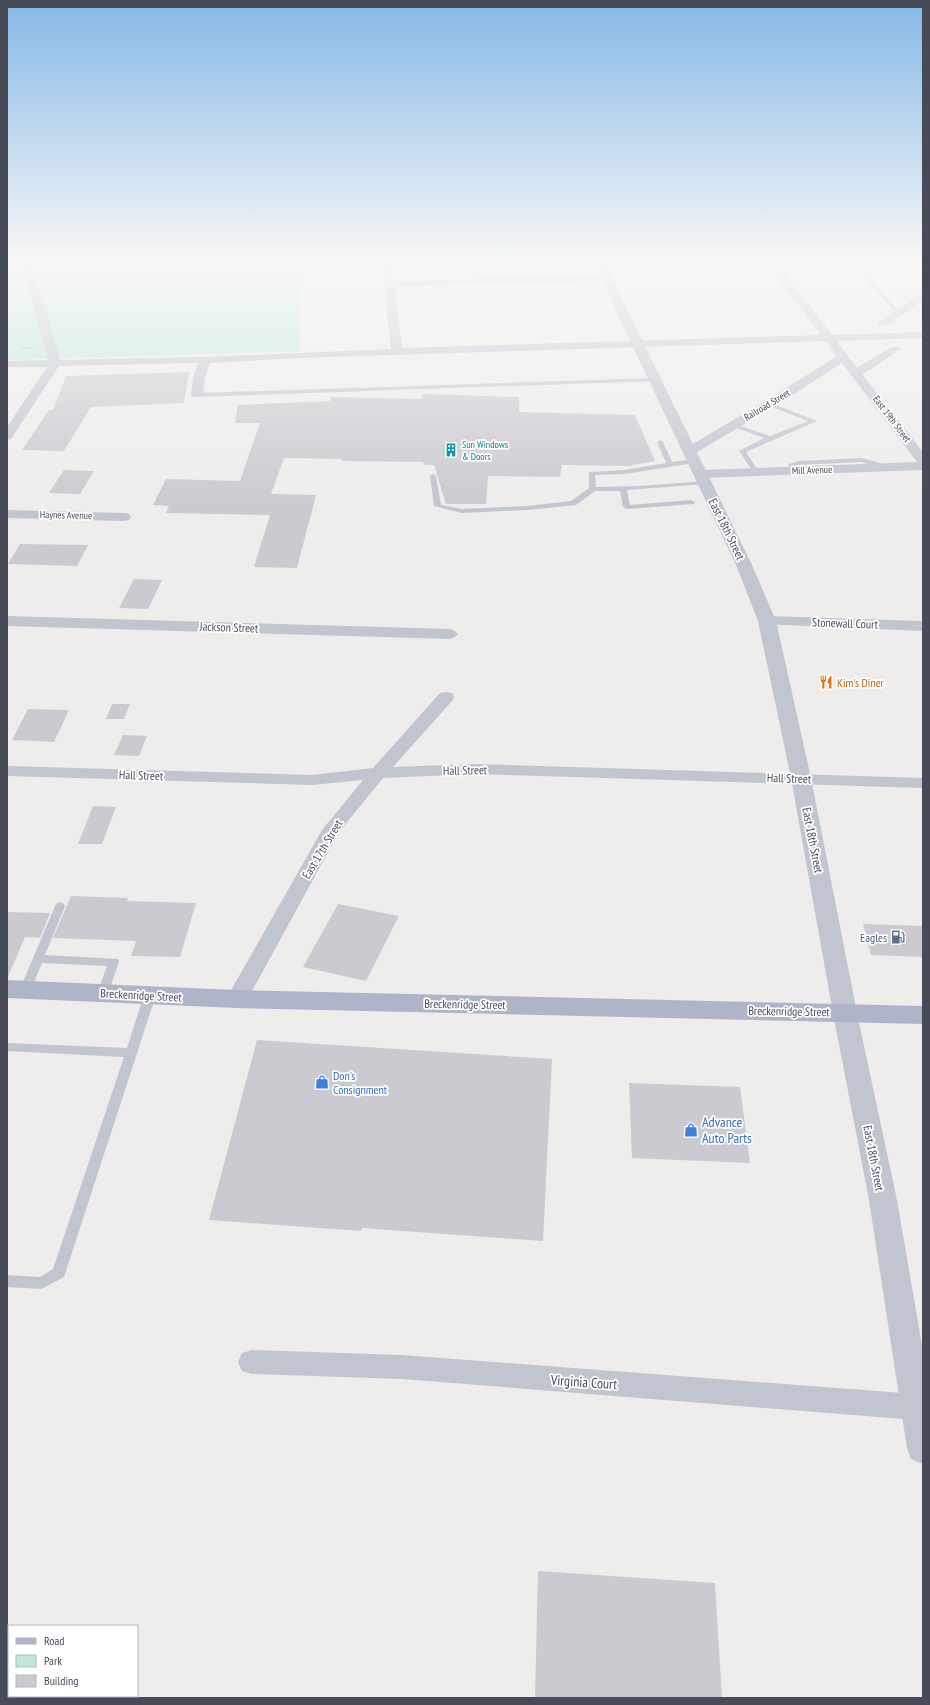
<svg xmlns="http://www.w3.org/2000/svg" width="930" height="1705" viewBox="0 0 930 1705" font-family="'PT Sans Narrow',sans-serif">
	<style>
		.green { fill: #bee9d9 }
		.building { fill: #cacad0 }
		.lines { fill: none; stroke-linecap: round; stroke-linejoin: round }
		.path { stroke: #7ac3b1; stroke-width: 1.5; stroke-dasharray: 1.5 1; stroke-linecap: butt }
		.service { fill: #c1c5d0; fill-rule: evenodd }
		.minor { fill: #c1c5d0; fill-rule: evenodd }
		.tertiary { fill: #c1c5d0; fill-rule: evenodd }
		.primary { fill: #aeb5c9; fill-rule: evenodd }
		.labels { text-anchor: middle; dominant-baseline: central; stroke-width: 3.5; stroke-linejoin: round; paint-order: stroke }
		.far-street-label { font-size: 10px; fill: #464b57; stroke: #fff }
		.far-culture-label { font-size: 10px; fill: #0d838f; stroke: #fff; text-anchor: start }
		.street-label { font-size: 12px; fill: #464b57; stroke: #fff }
		.food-label { font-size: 12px; fill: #c56008; stroke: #fff; text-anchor: start }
		.service-label { font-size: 12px; fill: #4e5e75; stroke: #fff; text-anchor: end }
		.shop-label { font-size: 12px; fill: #366cbe; stroke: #fff; text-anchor: start }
		.near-shop-label { font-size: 14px; fill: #366cbe; stroke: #fff; text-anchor: start }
		.near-street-label { font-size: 14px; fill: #464b57; stroke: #fff }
	</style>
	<rect width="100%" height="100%" fill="#efedec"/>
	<path class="green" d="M7,264H301L299,351L7,360Z"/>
	<path class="building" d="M189,372L184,403L91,407L64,451L22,450L49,410H53L66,376Z
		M423,394L519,397V412L635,415L655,461L628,466L562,465L560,477L488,476L486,504H446L434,465H424L423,462L341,461V459L284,458L271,494L316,495L297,568L254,567L270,515L166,513L169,506L153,505L166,479L240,481L260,423H235L238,405L330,401L331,397L421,399Z
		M64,470L94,471L80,494L49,493Z
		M20,544L88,545L77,566L8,564Z
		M134,579L162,580L148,609L119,608Z
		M112,704H130L124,719H106Z
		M28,709L69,710L54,742L12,740Z
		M123,735L147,736L139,756L114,755Z
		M93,806L116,807L102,844H78Z
		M71,896L128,898L127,901L196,903L180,957L131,956L136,941L53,938Z
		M338,904L399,916L366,981L303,967Z
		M7,912L50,913L40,938L25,937L7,979Z
		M863,924L923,926V957L871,955Z
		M257,1040L552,1059L543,1241L362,1228L361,1231L209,1220Z
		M629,1083L740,1087L750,1163L632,1158Z
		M538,1571L715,1583L722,1698H535Z"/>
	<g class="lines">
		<path class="path" d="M7,278L16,277
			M21,349L34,347"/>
		<path class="service" d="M477,264H487L485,266Z
			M852,264H857L900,312V314H896Z
			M655,378L657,379V381L197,397L194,395L197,393Z
			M767,403H771L817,421L746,452L759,472L756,474L754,473L739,451L764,438L731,426V424H735L770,436L808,421L767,405Z
			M660,440L663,442L672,462L694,459L697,461L694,463L625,474L595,475L596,487L640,486L707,481L708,482L705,484L627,490L630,505L691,500L695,502L694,504L627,509L623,507L620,491H595L576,505L527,510L462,513L434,506L430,476L433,474L436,476L441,505L462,509L527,506L571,501L589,488V472L625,470L666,463L657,442Z
			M861,458L874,461L889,467L886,469L861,462L798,465L794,466L793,472L788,471L789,464L798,461Z
			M60,902L64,904L65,906L45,955L118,959L119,962L107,996H99L97,993L107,966L42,963L30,992H22L20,989L55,906L56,904Z
			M150,991L154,992L156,995L64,1277L41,1289L7,1287V1275L40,1277L53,1269L124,1057L7,1051V1043L127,1048L144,995L146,992Z"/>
		<path class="minor" d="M22,264H32L60,360L205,357L391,349L382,264H392L394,281L606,275L611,278L606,281L395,287L402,348L821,335L767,264H777L832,335L923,332V338L837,341L857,368L891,347H899L901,349L868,371L862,374L923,452V470L701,478L696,477L694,474L696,471L701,470L917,462L842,363L780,403L694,454H686L684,451L686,448L772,397L837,356L826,341L298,358L210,363L205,377L203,395L201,397H193L191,395L193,377L198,363L59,366L11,439L7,440V427L47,367H7V361L48,360Z
			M923,293V301L887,326H879L878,324L879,322L919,294Z
			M7,510L124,513L129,514L131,517L129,520L124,521L7,518Z
			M7,616L450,629L455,631L458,634L455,637L450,639L7,626Z
			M767,616L923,621V631L762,624L759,621L762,618Z
			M446,692L452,693L454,697L452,701L393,767L474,764L923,778V788L474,774L383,778L339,832L245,1004L237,1007L229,1004L226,999L322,830L363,780L312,785L7,776V766L312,775L373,768L440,693Z
			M252,1350L402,1355L916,1394L923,1397V1417L916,1420L402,1379L252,1374L242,1371L238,1362L242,1353Z"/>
		<path class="tertiary" d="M594,264H605L752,565L776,621L811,778L857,1013L897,1200L923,1351V1464L911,1459L907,1448L869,1200L833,1013L791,778L758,621L736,565Z"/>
		<path class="primary" d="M7,980L237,990L923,1006V1024L237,1008L7,998Z"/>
	</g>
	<linearGradient id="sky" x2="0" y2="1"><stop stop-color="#84b7e6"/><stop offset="0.52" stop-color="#f8f7f6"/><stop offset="1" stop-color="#f8f7f6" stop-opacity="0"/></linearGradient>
	<rect width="930" height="503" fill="url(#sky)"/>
	<defs>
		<g id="building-bare" transform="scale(1.08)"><path d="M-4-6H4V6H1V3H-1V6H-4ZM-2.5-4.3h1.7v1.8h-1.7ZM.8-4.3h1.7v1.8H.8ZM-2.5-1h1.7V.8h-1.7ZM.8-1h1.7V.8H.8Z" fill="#0f9aa8" stroke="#fff" stroke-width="2.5" paint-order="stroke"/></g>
		<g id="restaurant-bare" transform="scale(1.08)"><path d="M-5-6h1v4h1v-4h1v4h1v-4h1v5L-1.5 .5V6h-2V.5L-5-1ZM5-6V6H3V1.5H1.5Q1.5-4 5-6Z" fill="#e8710a" stroke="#fff" stroke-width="2.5" paint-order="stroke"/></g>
		<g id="fuel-bare" transform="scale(1.08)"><path d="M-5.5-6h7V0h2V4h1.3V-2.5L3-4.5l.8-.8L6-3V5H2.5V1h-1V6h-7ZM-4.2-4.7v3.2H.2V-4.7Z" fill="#5c6f8a" stroke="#fff" stroke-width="2.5" paint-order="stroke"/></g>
		<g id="shop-bare" transform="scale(1.08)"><path d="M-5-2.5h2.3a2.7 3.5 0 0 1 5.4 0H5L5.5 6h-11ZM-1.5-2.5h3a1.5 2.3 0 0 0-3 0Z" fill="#3f7fe0" stroke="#fff" stroke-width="2.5" paint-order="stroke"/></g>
	</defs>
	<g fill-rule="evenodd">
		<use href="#building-bare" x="451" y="450"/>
		<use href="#restaurant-bare" x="826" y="682"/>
		<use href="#fuel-bare" x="898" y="937"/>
		<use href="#shop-bare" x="322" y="1082"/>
		<use href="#shop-bare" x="691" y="1130"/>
	</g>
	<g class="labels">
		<g class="far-street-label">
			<text transform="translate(767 405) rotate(-31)">Railroad Street</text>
			<text transform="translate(892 419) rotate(53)">East 19th Street</text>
			<text transform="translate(812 470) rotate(-2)">Mill Avenue</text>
			<text transform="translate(66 515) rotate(1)">Haynes Avenue</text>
		</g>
		<g class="far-culture-label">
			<text x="462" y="444">Sun Windows<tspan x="462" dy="12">&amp; Doors</tspan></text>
		</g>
		<g class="street-label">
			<text transform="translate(727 529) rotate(64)">East 18th Street</text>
			<text transform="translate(845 623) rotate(2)">Stonewall Court</text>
			<text transform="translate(229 627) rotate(2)">Jackson Street</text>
			<text transform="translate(465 770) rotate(-1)">Hall Street</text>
			<text transform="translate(141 775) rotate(2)">Hall Street</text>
			<text transform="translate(789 778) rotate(2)">Hall Street</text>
			<text transform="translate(813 840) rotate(79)">East 18th Street</text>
			<text transform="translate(322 849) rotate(-59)">East 17th Street</text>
			<text transform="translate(141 995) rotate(3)">Breckenridge Street</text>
			<text transform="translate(465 1004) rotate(1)">Breckenridge Street</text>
			<text transform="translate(789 1011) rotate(1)">Breckenridge Street</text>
			<text transform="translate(874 1158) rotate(79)">East 18th Street</text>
		</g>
		<g class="food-label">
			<text x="837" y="682">Kim's Diner</text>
		</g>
		<g class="service-label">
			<text x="887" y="937">Eagles</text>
		</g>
		<g class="shop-label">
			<text x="333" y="1075">Don's<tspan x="333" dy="14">Consignment</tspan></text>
		</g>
		<g class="near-shop-label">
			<text x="702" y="1122">Advance<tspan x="702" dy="16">Auto Parts</tspan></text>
		</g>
		<g class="near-street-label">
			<text transform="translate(584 1382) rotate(4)">Virginia Court</text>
		</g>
	</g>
	<rect width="930" height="1705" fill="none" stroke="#464b57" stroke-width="16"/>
	<rect x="8" y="1625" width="130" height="72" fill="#ffffff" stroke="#b5b7bc"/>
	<rect x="16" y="1638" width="20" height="6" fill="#aeb5c9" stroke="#b5b7bc"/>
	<text x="44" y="1645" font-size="12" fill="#464b57">Road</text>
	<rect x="16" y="1655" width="20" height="12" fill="#bee9d9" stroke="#b5b7bc"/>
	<text x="44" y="1665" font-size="12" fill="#464b57">Park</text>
	<rect x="16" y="1675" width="20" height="12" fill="#cacad0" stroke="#b5b7bc"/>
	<text x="44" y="1685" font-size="12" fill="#464b57">Building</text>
</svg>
